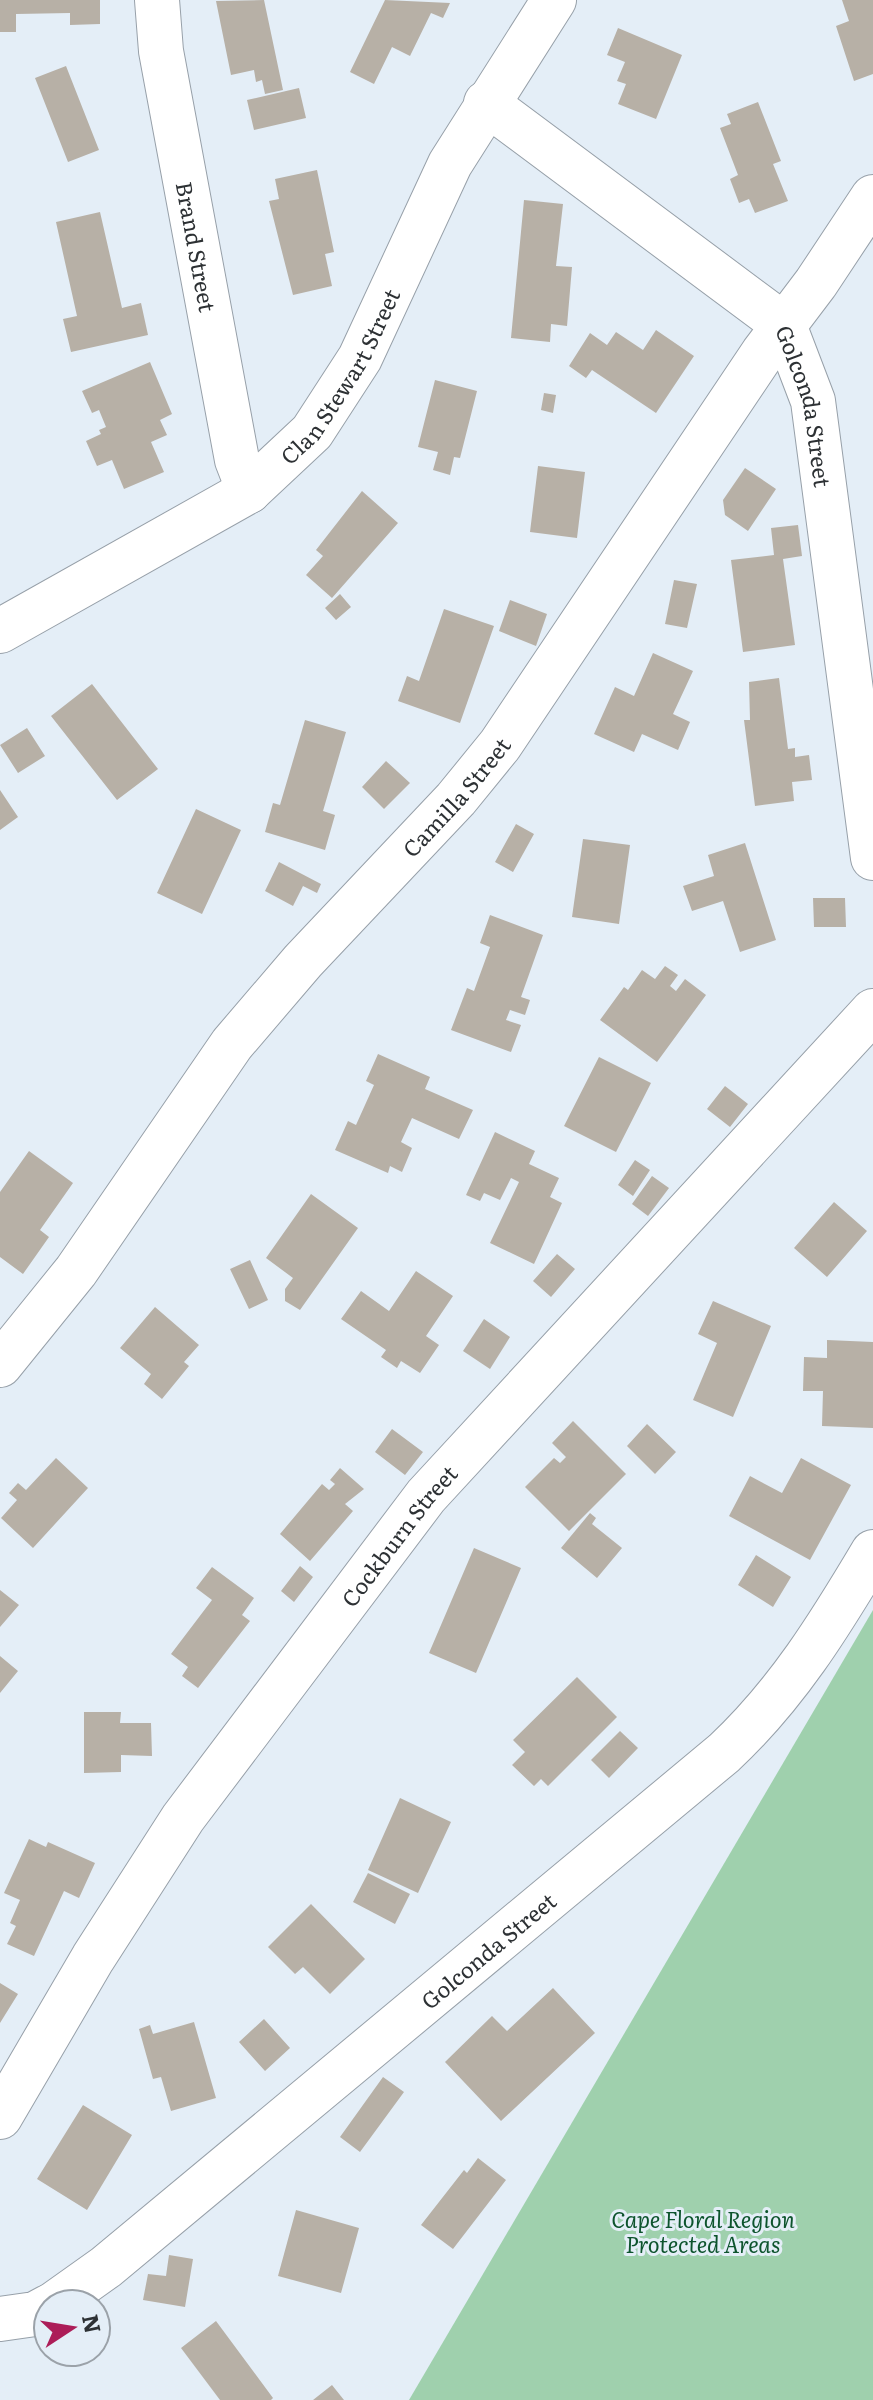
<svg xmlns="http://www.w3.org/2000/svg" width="873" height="2400" viewBox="0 0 873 2400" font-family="Literata,serif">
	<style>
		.green { fill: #9fd0ad }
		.building { fill: #b7b0a6 }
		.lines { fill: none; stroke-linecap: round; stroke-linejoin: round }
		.minor-casing { stroke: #97a0a9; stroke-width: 46 }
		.minor { stroke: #fff; stroke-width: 44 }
		.labels { text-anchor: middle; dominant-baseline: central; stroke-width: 6; stroke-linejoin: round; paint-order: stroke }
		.street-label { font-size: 22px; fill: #2d3134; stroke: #e4eef7 }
		.park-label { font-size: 22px; font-style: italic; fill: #0d542d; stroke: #e4eef7 }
	</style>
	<rect width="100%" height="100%" fill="#e4eef7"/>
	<path class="green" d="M873,1610V2400H409Z"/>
	<path class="building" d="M0,0H100V24L70,25V13L16,14V32H0Z
		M264,0L283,90L265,94L262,80L256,82L254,70L231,75L216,1Z
		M385,0L450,3L443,18L431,13L410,56L392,47L374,84L350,72Z
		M842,0H873V74L854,81L836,26L849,21Z
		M618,28L682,55L656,119L618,104L626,84L617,81L625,62L607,55Z
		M66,66L99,150L68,162L35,78Z
		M299,88L306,118L254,130L247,100Z
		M758,102L781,161L773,164L788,201L755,213L749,199L739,203L730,179L738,175L720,128L731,124L727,114Z
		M317,170L334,252L325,254L332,286L293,295L269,201L279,199L275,179Z
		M524,200L563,204L556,266L572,267L567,326L551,324L550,342L511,338Z
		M100,212L122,308L141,303L148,335L71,352L63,319L77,316L56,222Z
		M656,330L694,356L656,413L592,370L586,378L569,366L590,333L607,345L616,332L643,350Z
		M150,362L172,414L160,420L167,435L151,442L164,472L124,489L112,460L97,466L86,441L101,434L99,430L106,427L99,410L92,413L82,391Z
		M435,380L477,391L460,458L454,457L450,475L433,470L438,452L418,447Z
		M544,393L556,395L553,413L541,410Z
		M538,466L585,472L577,538L530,532Z
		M745,468L776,489L748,531L725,515L723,500Z
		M362,491L398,523L332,598L306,575L323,556L316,550Z
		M798,525L802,556L783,559L795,645L743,652L731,560L774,555L771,528Z
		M674,580L697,584L687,628L665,624Z
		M340,594L351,607L336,620L325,608Z
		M510,600L547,614L536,646L499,631Z
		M444,609L494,626L460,723L398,701L407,676L419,681Z
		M653,653L693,671L673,714L690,722L678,750L642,734L634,752L594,734L615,687L634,696Z
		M779,678L788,749L795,748V757L809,755L812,780L792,782L794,801L755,806L744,720H750L749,682Z
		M92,684L158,769L117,800L51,716Z
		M305,720L346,732L323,811L335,815L325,850L265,832L273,803L280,805Z
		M27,728L45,756L18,773L0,745Z
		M386,761L410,783L384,809L362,787Z
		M0,790L18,817L0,830Z
		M196,809L241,830L202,914L157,893Z
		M516,824L534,834L513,872L495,862Z
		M583,839L630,845L619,924L572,917Z
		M745,843L776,940L740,952L723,901L692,911L683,886L714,876L708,855Z
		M279,862L321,884L317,893L303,886L293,906L265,891Z
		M813,898H845L846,927H814Z
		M490,915L543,935L521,997L530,1000L525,1015L510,1010L506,1020L521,1025L511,1052L451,1030L467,988L474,991L490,947L480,943Z
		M665,966L678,975L670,986L676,991L685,979L706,995L657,1062L600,1020L624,987L628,990L642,970L655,979Z
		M378,1054L430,1077L425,1089L473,1110L459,1139L412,1118L401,1142L412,1148L402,1172L390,1166L388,1173L335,1150L348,1121L356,1125L374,1085L366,1081Z
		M599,1057L651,1083L616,1152L564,1126Z
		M725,1086L748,1104L730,1127L707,1109Z
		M495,1132L535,1151L529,1164L559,1178L550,1197L562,1203L534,1264L490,1243L519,1182L511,1178L500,1200L484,1193L480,1201L466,1195Z
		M29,1151L73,1183L40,1230L49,1237L23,1274L0,1257V1192Z
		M635,1160L650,1170L633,1196L618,1185Z
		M652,1176L669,1188L648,1216L632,1204Z
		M311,1194L358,1228L300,1310L285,1301V1289L293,1278L266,1258Z
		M834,1202L867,1231L827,1277L794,1248Z
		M557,1254L575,1269L551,1297L533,1281Z
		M250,1260L268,1300L249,1309L230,1269Z
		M416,1271L453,1296L426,1336L439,1345L420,1373L401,1361L397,1368L381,1357L386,1350L341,1319L361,1291L389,1311Z
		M713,1301L771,1326L733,1417L693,1400L717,1343L698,1334Z
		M155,1307L199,1345L184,1362L189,1366L162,1399L144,1384L151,1374L120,1348Z
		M484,1319L510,1337L490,1369L463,1351Z
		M827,1340L873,1342V1428L822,1426L823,1391H803L804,1357L827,1358Z
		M573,1421L626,1474L569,1531L525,1487L554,1458L560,1463L566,1457L552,1443Z
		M647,1424L676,1452L655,1474L627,1446Z
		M392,1429L423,1452L405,1475L375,1452Z
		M56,1458L88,1488L33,1548L1,1518L17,1500L9,1493L18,1483L26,1490Z
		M801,1458L851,1485L810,1560L729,1516L750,1476L782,1493Z
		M340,1468L364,1489L345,1504L353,1511L310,1561L280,1534L322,1484L329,1490L335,1484L330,1480Z
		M590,1513L596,1518L592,1524L622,1548L597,1578L561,1548Z
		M474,1548L521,1568L476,1673L429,1653Z
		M756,1555L791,1577L773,1607L738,1585Z
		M300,1566L313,1577L294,1602L281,1591Z
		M212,1567L254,1598L242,1615L250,1621L198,1688L182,1676L188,1667L171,1654L212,1600L196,1588Z
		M0,1590L19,1605L0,1627Z
		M0,1656L18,1671L0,1693Z
		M577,1677L617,1717L548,1786L541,1779L534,1786L512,1765L525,1752L513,1740Z
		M84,1712H121L120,1723H151L152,1756L121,1755V1772L84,1773Z
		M620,1731L638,1748L609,1778L591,1760Z
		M400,1798L451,1822L418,1893L368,1870Z
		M29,1839L46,1847L48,1842L95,1863L79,1898L64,1891L34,1956L7,1944L16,1926L10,1923L20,1900L4,1893Z
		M368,1873L410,1894L395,1924L353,1902Z
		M311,1904L365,1959L330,1994L303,1967L295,1974L268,1947Z
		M0,1983L18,1994L0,2023Z
		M553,1988L595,2033L501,2121L445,2062L492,2016L507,2031Z
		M264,2019L290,2048L265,2071L239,2042Z
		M194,2022L216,2098L171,2111L161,2077L153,2079L139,2029L150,2025L153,2034Z
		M383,2077L404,2092L360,2152L340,2137Z
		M83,2105L132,2135L87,2210L37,2179Z
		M478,2158L506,2180L453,2249L421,2225L464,2170L467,2173Z
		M296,2210L359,2228L341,2293L278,2276Z
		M169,2255L193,2259L185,2307L143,2300L148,2274L166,2276Z
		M216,2321L273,2398L271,2400H220L181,2348Z
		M332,2385L344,2400H313Z"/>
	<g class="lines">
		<g class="minor-casing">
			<g id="minor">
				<path id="s1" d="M157,0L161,51L237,460L249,491"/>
				<path id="s2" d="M486,103L784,325L813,401L873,858"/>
				<path id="s3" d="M0,631L249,491L312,432L360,358L450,164L554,0"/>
				<path id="s4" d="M0,1365L76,1271L232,1044L303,961L456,799L500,745L763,353L816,283L873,197"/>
				<path id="s5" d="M0,2117L93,1958L183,1818L426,1496L873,1011"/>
				<path id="s6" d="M54,2304L106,2267L724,1753C787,1694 829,1626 873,1552"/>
				<path d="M0,2319L35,2314L48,2307"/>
			</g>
		</g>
		<use href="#minor" class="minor"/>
	</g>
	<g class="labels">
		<g class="street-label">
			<text stroke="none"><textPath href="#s1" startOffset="250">Brand Street</textPath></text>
			<text stroke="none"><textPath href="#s3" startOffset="434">Clan Stewart Street</textPath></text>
			<text stroke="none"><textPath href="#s2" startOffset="456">Golconda Street</textPath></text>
			<text stroke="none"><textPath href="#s4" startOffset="730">Camilla Street</textPath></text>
			<text stroke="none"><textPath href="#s5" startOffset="706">Cockburn Street</textPath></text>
			<text stroke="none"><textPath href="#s6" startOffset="560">Golconda Street</textPath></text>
		</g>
		<g class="park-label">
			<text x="703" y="2218">Cape Floral Region<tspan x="703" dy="25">Protected Areas</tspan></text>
		</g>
	</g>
	<g transform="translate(72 2328) rotate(78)"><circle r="38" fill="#e4eef7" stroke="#9ba2a9" stroke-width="2"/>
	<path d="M0-6L14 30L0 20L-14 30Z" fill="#ac1d58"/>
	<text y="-12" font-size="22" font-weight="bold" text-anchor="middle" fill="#2d3134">N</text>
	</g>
</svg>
